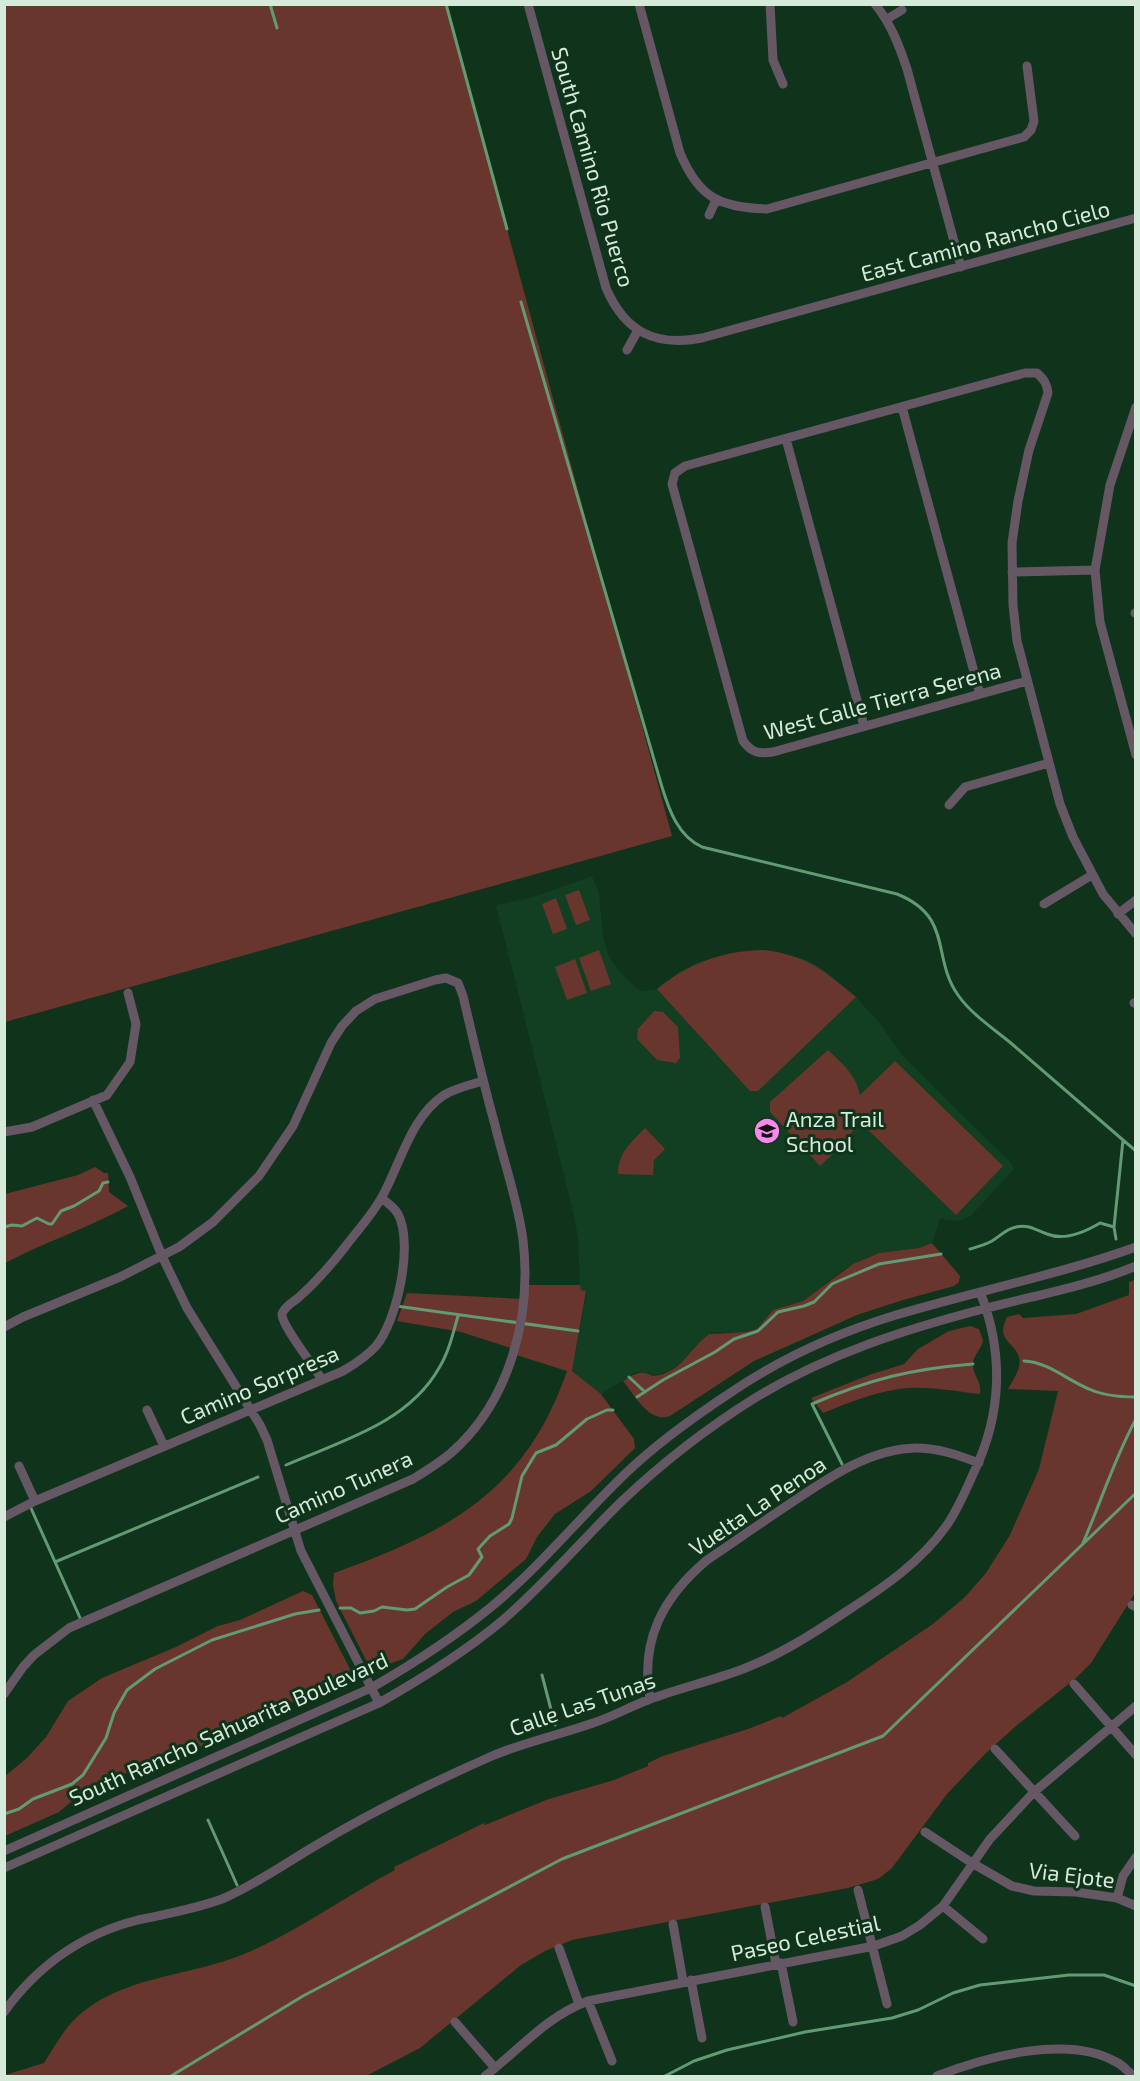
<svg xmlns="http://www.w3.org/2000/svg" width="1140" height="2081" viewBox="0 0 1140 2081" font-family="'Exo 2',sans-serif">
	<style>
		.built { fill: #123e21 }
		.green { fill: #69362d }
		.lines { fill: none; stroke-linecap: round; stroke-linejoin: round }
		.stream { stroke: #629a74; stroke-width: 3 }
		.minor { stroke: #665764; stroke-width: 9 }
		.labels { text-anchor: middle; dominant-baseline: central; stroke-width: 6; stroke-linejoin: round; paint-order: stroke }
		.street-label { font-size: 22px; fill: #d6eada; stroke: #0f331b }
		.poi-label { font-size: 22px; fill: #d6eada; stroke: #0f331b; text-anchor: start }
	</style>
	<rect width="100%" height="100%" fill="#0f331b"/>
	<path class="built" d="M592,876L599,893L603,937L608,954L619,971L635,987L643,991L657,989L679,972L696,963L731,953L763,950L777,952L807,960L823,969L856,997L880,1023L901,1054L1012,1164L1013,1170L971,1216L959,1221L940,1219L932,1243L919,1248L879,1253L865,1258L846,1268L803,1301L773,1310L757,1329L746,1332H714L706,1336L688,1357L670,1371L653,1376L650,1373L637,1372L601,1394L572,1371L586,1296V1291L581,1290L580,1288L578,1239L574,1216L496,905L533,897Z"/>
	<path class="green" d="M5,4L446,5L672,836L5,1022Z
		M579,890L590,920L576,925L565,895Z
		M556,898L567,929L553,934L542,904Z
		M599,950L611,984L591,991L579,958Z
		M763,950C807,955 823,970 856,997L758,1091H750L657,989C689,963 722,951 763,950Z
		M575,959L587,993L567,1000L555,967Z
		M654,1011L663,1012L678,1027L680,1058L676,1063L657,1060L637,1039L638,1029Z
		M828,1050C843,1064 856,1075 860,1095L895,1061L1003,1166L956,1215L859,1121L845,1143L820,1166L770,1112V1102Z
		M645,1128L665,1149L654,1160L653,1175L618,1174C618,1153 631,1142 645,1128Z
		M95,1167L104,1173H108L109,1192L128,1206C88,1228 45,1242 5,1263V1194L78,1175Z
		M932,1243L960,1276L959,1282L954,1286L903,1300L857,1315L754,1361L670,1416C649,1424 635,1395 623,1381C633,1374 642,1369 653,1376C682,1373 689,1349 709,1334L746,1332L757,1329L773,1310L803,1301L853,1264L879,1253L919,1248Z
		M1135,1280V1593L1091,1663L1076,1678L1016,1726L986,1753L947,1794L892,1868L878,1879L848,1888L572,1940L545,1951L521,1965L420,2048L366,2076H5V2075L44,2063C53,2049 61,2034 72,2022C118,1975 186,1978 244,1954C297,1932 344,1897 395,1870L394,1867L484,1823L485,1825L546,1800L614,1780L648,1766V1763L663,1756L748,1729L781,1716L782,1718L847,1682L933,1624L965,1597L986,1573L1010,1535L1039,1469L1058,1391L1008,1389C1013,1380 1022,1368 1019,1357C1014,1341 995,1341 1007,1317L1019,1314L1023,1318L1076,1314L1129,1295V1282Z
		M524,1285H580L581,1290L586,1291L572,1371L601,1394L634,1439L635,1448L591,1491L555,1514L537,1537L526,1559L476,1601L453,1612L425,1634L403,1659L378,1668L366,1660L336,1601L333,1585L334,1573C448,1532 525,1492 567,1371L513,1354L514,1349L461,1332L397,1321L407,1293L523,1299Z
		M970,1326L979,1329L983,1340C982,1349 972,1356 973,1366C974,1377 982,1382 980,1394C954,1391 925,1385 899,1389C872,1393 848,1403 823,1413L811,1398L869,1375L904,1364L918,1349L949,1331Z
		M303,1591L312,1595L350,1669L348,1682L345,1687L326,1697L290,1702L251,1718L219,1742L207,1746L183,1748L83,1792L59,1812L5,1836V1776L27,1758L46,1737L68,1701L102,1678L176,1647L218,1626L240,1620Z"/>
	<g class="lines">
		<path class="stream" d="M270,4L277,28
			M446,4L507,229
			M521,302L662,787C669,810 678,836 702,847L897,894C954,917 931,957 958,995C971,1014 994,1029 1012,1044C1049,1076 1086,1108 1123,1140L1114,1227L1116,1239
			M1123,1140L1136,1151
			M4,1227L12,1225L22,1226L37,1218L49,1224H52L61,1211L74,1206L99,1191L103,1183L108,1182
			M970,1249C977,1247 985,1245 992,1241C1000,1236 1006,1229 1016,1227C1029,1224 1035,1230 1047,1234C1064,1241 1085,1232 1100,1223L1114,1227
			M396,1306L578,1331
			M1024,1361C1048,1362 1067,1380 1089,1389C1102,1395 1121,1397 1136,1397
			M629,1377L645,1392
			M637,1397L663,1380L715,1352L734,1339L758,1331L778,1312L804,1306L814,1302L832,1284L841,1280L879,1264L941,1254
			M842,1464L812,1404C870,1379 911,1369 973,1364
			M286,1465C341,1441 408,1423 439,1368C449,1352 453,1333 458,1316
			M30,1506L81,1620
			M1083,1543C1101,1502 1114,1459 1136,1419
			M55,1562L258,1477
			M340,1608H351L360,1613L374,1611L382,1607L407,1610L415,1609L447,1587L469,1575L482,1557L478,1549L490,1536L509,1524L512,1518L522,1476L536,1453L556,1445L587,1419L607,1410H613
			M542,1675L555,1725
			M4,1814L19,1809L33,1799L72,1784L83,1775L106,1738L114,1713L127,1690L155,1669L212,1640L295,1614L319,1610
			M208,1820L237,1885
			M171,2076L303,1996L562,1859L883,1736L1136,1493
			M665,2076L694,2061L727,2050L805,2032L892,2018L918,2010L953,1993L980,1985L1069,1975H1104L1136,1986"/>
		<path class="minor" d="M528,4L606,288C625,332 655,347 702,338L1136,218
			M639,4L680,153C699,198 719,207 767,209L1024,137L1031,130L1034,121L1027,66
			M770,4L773,60L783,84
			M875,4C891,24 899,45 907,69L961,267
			M887,19L902,10
			M709,215L716,200
			M627,350L638,330
			M902,407L980,694
			M1136,407L1110,485L1095,570L1100,622L1136,755
			M786,439L864,726
			M1012,572L1095,570
			M1135,613H1136
			M1027,681L773,752C759,754 752,753 743,741L672,484L675,473L685,466L1025,373H1037C1044,379 1047,384 1048,393L1029,450L1018,501L1012,543L1013,605L1017,641L1060,804L1073,837L1103,894L1136,934
			M949,805L965,787L1049,763
			M1044,904L1092,875
			M1118,914L1136,900
			M1134,1003L1136,1002
			M93,1100L130,1177L162,1256L187,1308L260,1425L267,1440L301,1551L379,1703
			M4,1132L32,1127L107,1095L130,1062L136,1024L128,993
			M4,1327L23,1317L120,1277L179,1247L213,1222L259,1176L293,1126L331,1043L342,1026L356,1011L375,999L435,980L446,978L458,983L463,996C473,1039 483,1082 495,1125C504,1163 518,1201 523,1240C532,1317 510,1401 451,1453C439,1463 426,1471 413,1479L69,1628L34,1655L23,1667L4,1694
			M322,1380C315,1367 281,1325 282,1314C284,1307 293,1302 298,1298C315,1283 331,1265 345,1247C357,1231 373,1214 383,1195C401,1162 411,1117 444,1095C456,1088 470,1085 483,1081
			M147,1410L164,1446
			M19,1466L35,1501
			M4,1517L35,1501L343,1371C355,1364 366,1357 376,1346C397,1321 414,1244 398,1214C394,1207 388,1203 381,1198
			M1132,1605L1136,1607
			M1074,1684L1136,1755
			M650,1699C640,1641 662,1598 707,1560C731,1544 755,1527 779,1511C820,1484 865,1449 916,1448C938,1448 958,1455 979,1463
			M995,1749L1075,1836
			M925,1832L972,1863L1012,1886L1034,1891L1076,1892L1117,1898L1136,1906
			M4,1851L371,1688C413,1664 453,1638 491,1607C540,1567 580,1517 625,1474C658,1442 695,1416 733,1391C782,1358 840,1332 896,1315C976,1291 1058,1275 1136,1247
			M4,1868L379,1703C423,1678 465,1652 503,1620C546,1583 582,1540 622,1501C663,1462 707,1428 755,1398C827,1354 906,1329 987,1308C1037,1295 1088,1286 1136,1266
			M858,1890L887,2004
			M1117,1898L1123,1876L1136,1857
			M943,1906L983,1939
			M765,1907L776,1964
			M673,1924L683,1981
			M559,1948L579,2004
			M781,1963L793,2022
			M691,1980L702,2038
			M588,2001L612,2061
			M4,2012C38,1965 82,1934 138,1920C166,1914 195,1909 222,1899C257,1884 287,1862 320,1843C375,1810 433,1782 492,1756C525,1742 559,1735 593,1723C612,1717 629,1707 648,1700C679,1688 712,1681 743,1669C780,1655 814,1633 847,1611C884,1587 921,1562 947,1525C958,1509 966,1490 974,1472C1002,1414 1004,1352 980,1292
			M455,2022L495,2068
			M485,2076C519,2050 547,2016 588,2001L874,1946L902,1936L920,1925L943,1906L990,1839L1034,1792L1136,1706
			M937,2076C985,2057 1068,2034 1116,2062C1123,2065 1128,2072 1134,2076"/>
	</g>
	<defs>
		<g id="school-disc" transform="scale(1.35)"><circle r="9.5" fill="#f888eb" stroke="#0f331b"/><path d="M0-5L7-2L0 1L-7-2ZM-4 1L0 2.5L4 1V4Q0 6-4 4Z" fill="#111"/></g>
	</defs>
	<g fill-rule="evenodd">
		<use href="#school-disc" x="767" y="1131"/>
	</g>
	<g class="labels">
		<g class="street-label">
			<text transform="translate(594 167) rotate(74)">South Camino Rio Puerco</text>
			<text transform="translate(985 240) rotate(-15)">East Camino Rancho Cielo</text>
			<text transform="translate(882 700) rotate(-15)">West Calle Tierra Serena</text>
			<text transform="translate(259 1384) rotate(-23)">Camino Sorpresa</text>
			<text transform="translate(343 1486) rotate(-24)">Camino Tunera</text>
			<text transform="translate(757 1505) rotate(-34)">Vuelta La Penoa</text>
			<text transform="translate(582 1703) rotate(-19)">Calle Las Tunas</text>
			<text transform="translate(228 1728) rotate(-24)">South Rancho Sahuarita Boulevard</text>
			<text transform="translate(1072 1874) rotate(7)">Via Ejote</text>
			<text transform="translate(805 1937) rotate(-12)">Paseo Celestial</text>
		</g>
		<g class="poi-label">
			<text x="786" y="1118">Anza Trail<tspan x="786" dy="25">School</tspan></text>
		</g>
	</g>
	<rect width="1140" height="2081" fill="none" stroke="#d6eada" stroke-width="12"/>
</svg>
